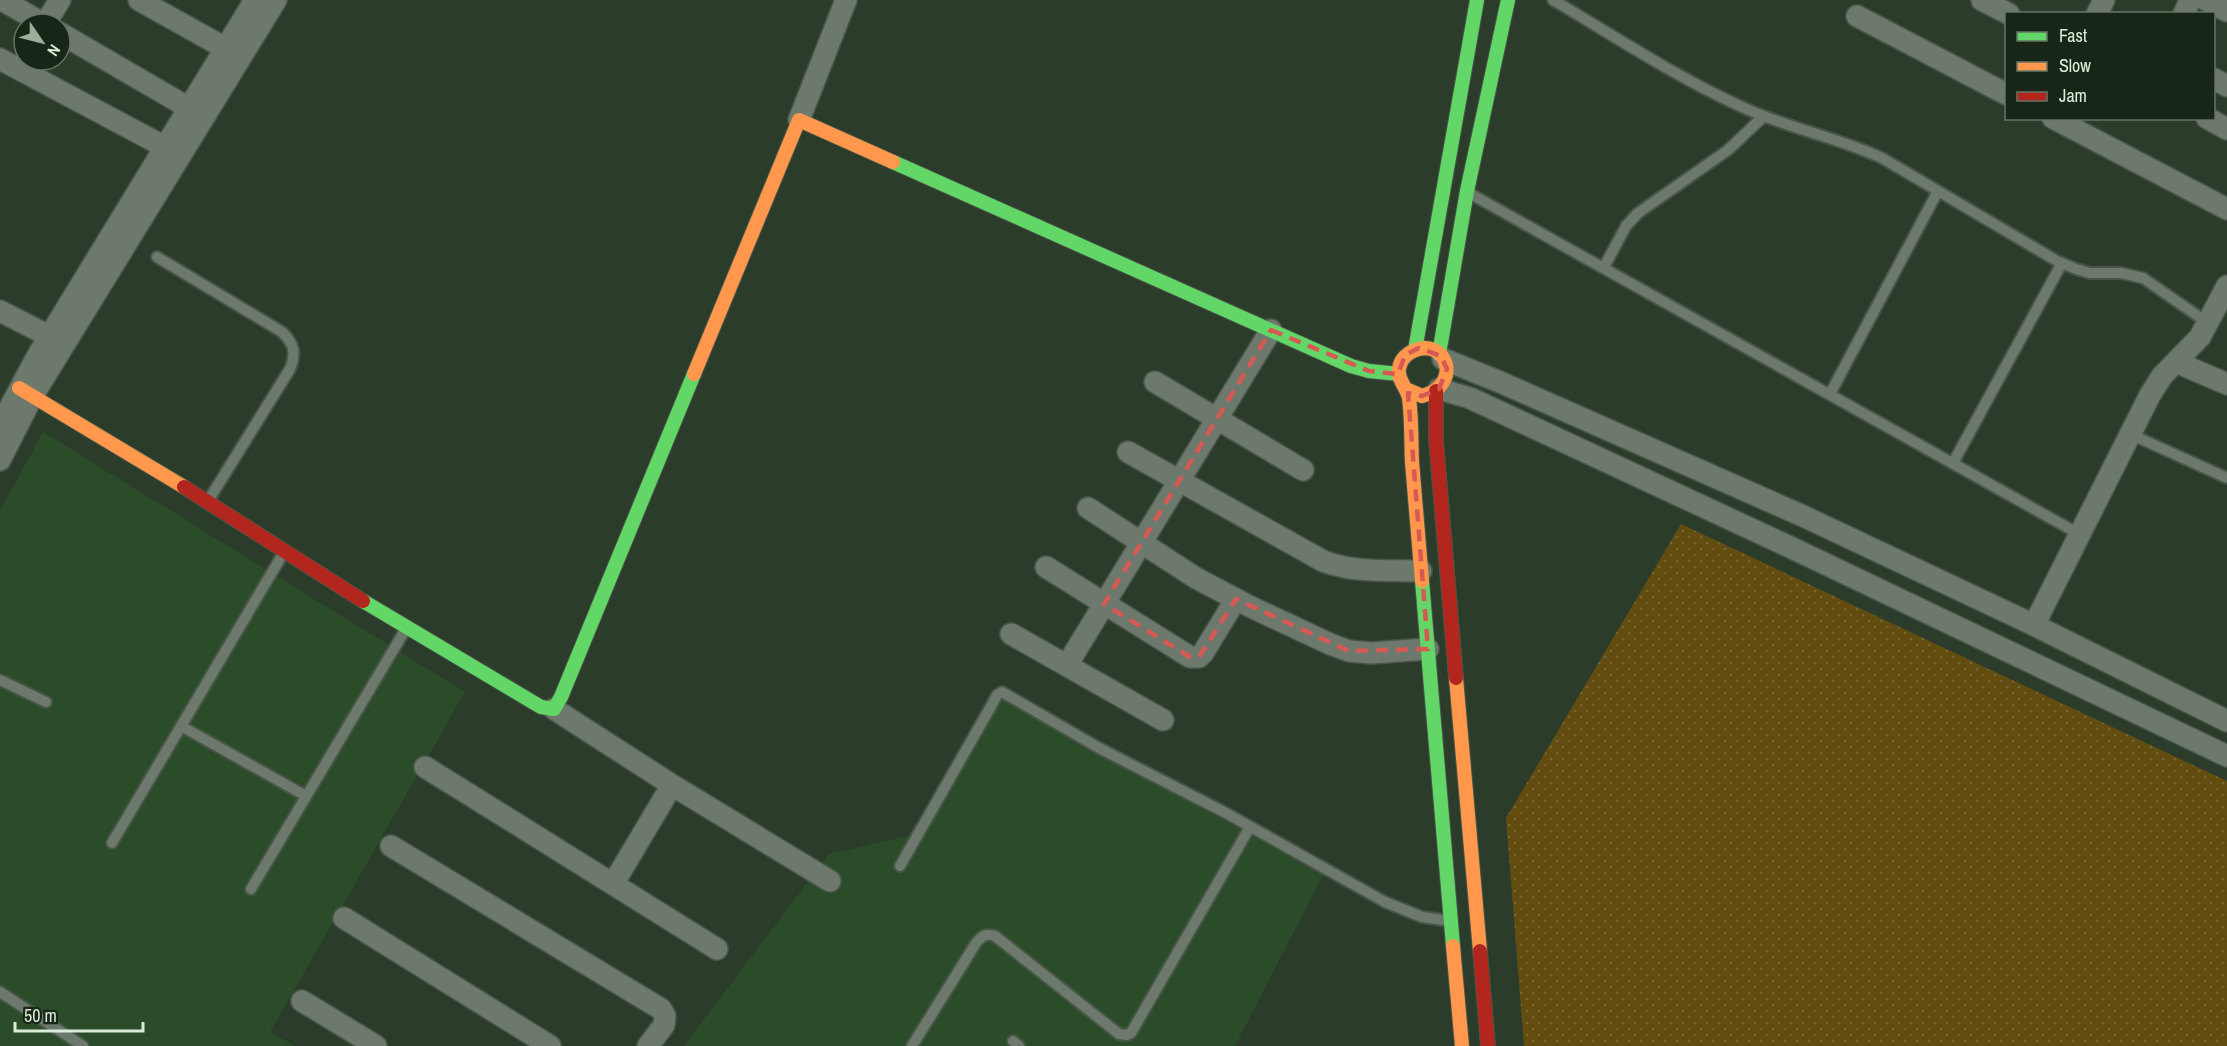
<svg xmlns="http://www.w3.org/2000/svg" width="2227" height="1046" viewBox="0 0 2227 1046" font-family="'Archivo Narrow',sans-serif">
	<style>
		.built { fill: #2b4c29 }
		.green { fill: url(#green-dots) }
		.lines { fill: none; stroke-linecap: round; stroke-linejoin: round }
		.lane-casing { stroke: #485647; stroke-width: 14 }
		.street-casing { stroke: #485647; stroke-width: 24 }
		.fast-casing { stroke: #485647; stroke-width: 16 }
		.slow-casing { stroke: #485647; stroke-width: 16 }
		.jam-casing { stroke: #485647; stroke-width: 16 }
		.lane { stroke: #6d796c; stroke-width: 10 }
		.street { stroke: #6d796c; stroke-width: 21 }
		.fast { stroke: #63d668; stroke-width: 14 }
		.slow { stroke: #ff974d; stroke-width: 14 }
		.jam { stroke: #b3261e; stroke-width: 14 }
		.marked { fill: none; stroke: #d75954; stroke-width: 4.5; stroke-dasharray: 12 8; stroke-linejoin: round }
	</style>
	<defs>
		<pattern id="green-dots" width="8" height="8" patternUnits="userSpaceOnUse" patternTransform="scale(1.5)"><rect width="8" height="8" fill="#624c10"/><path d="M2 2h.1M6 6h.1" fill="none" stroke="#786632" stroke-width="1.8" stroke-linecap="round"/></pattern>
	</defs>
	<rect width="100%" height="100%" fill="#2b3c2a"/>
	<path class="built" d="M43,432L465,692L270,1032L295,1046H0V511Z
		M996,696L1323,875L1235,1046H684L829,854L908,836Z"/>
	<path class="green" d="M1681,524L2227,781V1046H1524L1506,818Z"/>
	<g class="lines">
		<g class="lane-casing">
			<path id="lane" d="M1553,0C1616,37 1682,81 1749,110C1792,129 1839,138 1882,158L2057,261L2076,269L2090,273H2121L2143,278L2208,323
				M1469,193L2079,534
				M157,257L282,332C295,344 296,354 290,369L208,501
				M1604,267L1626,226L1638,213L1728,150L1764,116
				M1830,394L1938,191
				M2130,434L2227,478
				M1953,463L2062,263
				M0,680L46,702
				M181,726L306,796
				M112,843L284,552
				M900,866L990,708L997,695L1002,692L1099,748L1224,812L1385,902L1422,917L1450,921
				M251,889L407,627
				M0,992L83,1046
				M1013,1041L1019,1046
				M912,1046L976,943C982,936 985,933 995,936L1119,1034L1127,1035L1131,1033L1250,827"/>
		</g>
		<g class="street-casing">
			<path id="street" d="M2,0L44,24
				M139,0L225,48
				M1982,0L2009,14
				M2206,0L2227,11
				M2097,14L2104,0
				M2184,14L2190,0
				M1857,16L2006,94
				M45,24L60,0
				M60,33L189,108
				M0,59L165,147
				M2214,79L2227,86
				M2053,118L2227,209
				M2207,118L2227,129
				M799,120L846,0
				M0,311L49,336
				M1443,359L1500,382L1803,516L2034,625L2227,721
				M2176,362L2227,384
				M1155,382L1303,470
				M1439,389L1470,398L1792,548L2227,756
				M0,426L38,355L255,0
				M1128,452L1323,561C1354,573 1388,570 1421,571
				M0,460L32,397L276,0
				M1088,508L1196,578L1249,606L1330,644L1349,651L1371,653L1428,649
				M1046,567L1190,657H1199L1203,653L1236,599
				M2034,625L2150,395L2162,376L2200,337L2227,286
				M1011,634L1163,720
				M1067,665L1271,330
				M554,709L672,785L830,881
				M425,767L717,949
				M391,846L661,1009L665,1016L664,1025L648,1046
				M613,884L672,785
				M344,918L550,1046
				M302,1001L376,1046"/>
		</g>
		<g class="fast-casing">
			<path id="fast" d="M893,162L1351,366L1369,371L1399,374
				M1415,350L1477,0
				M1439,354L1467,191L1508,0
				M1422,581L1453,946
				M363,601L541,707L554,709L561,697L694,374"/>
		</g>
		<g class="slow-casing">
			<path id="slow" d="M694,374L799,120L893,162
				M19,388L184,487
				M1408,390L1422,396C1464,385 1446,336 1413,351C1405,355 1400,361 1399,369C1397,379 1407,388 1409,398C1412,420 1411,441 1412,462C1415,502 1419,541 1422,581
				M1456,678L1480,951
				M1453,946L1462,1046"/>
		</g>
		<g class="jam-casing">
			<path id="jam" d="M1436,391V440L1456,678
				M184,487L363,601
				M1480,951L1488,1046"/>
		</g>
		<use href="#lane" class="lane"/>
		<use href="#street" class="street"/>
		<use href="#fast" class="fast"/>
		<use href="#slow" class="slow"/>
		<use href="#jam" class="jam"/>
	</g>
	<path class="marked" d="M1271,330L1369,371L1398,374L1405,355L1419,348L1441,356L1447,369L1439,389L1422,396L1408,393L1428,649L1349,651L1236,599L1199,657H1190L1104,604Z"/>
	<rect x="2005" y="12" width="210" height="108" fill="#182617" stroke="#667564" stroke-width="1.5"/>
	<rect x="2017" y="32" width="30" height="9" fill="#63d668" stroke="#667564" stroke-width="1.5"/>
	<text x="2059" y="42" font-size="18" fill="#daecd8">Fast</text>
	<rect x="2017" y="62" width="30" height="9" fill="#ff974d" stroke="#667564" stroke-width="1.5"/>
	<text x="2059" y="72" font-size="18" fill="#daecd8">Slow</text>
	<rect x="2017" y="92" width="30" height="9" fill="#b3261e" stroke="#667564" stroke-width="1.5"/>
	<text x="2059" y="102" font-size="18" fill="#daecd8">Jam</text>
	<g transform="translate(42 42) rotate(125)"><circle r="28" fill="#182617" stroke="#667564" stroke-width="1.5"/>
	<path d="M0-4.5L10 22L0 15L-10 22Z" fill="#9dae9b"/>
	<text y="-9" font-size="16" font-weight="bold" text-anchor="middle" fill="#daecd8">N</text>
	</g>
	<path d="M15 1022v9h128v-9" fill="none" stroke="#daecd8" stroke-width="3"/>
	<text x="24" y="1022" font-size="18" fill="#daecd8" stroke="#182617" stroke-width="4.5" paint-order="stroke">50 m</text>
</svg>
